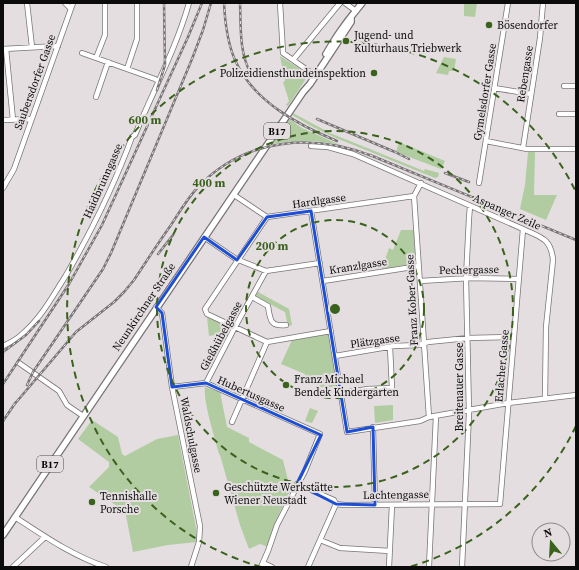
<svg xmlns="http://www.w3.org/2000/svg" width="579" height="570" viewBox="0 0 579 570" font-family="'Source Serif 4',serif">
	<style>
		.green { fill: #b0cca0 }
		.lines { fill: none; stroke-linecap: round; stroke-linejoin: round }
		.minor-casing { stroke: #797476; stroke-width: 6 }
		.major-casing { stroke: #797476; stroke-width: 8 }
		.minor { stroke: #fff; stroke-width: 4.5 }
		.major { stroke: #fff; stroke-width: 5.5 }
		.rail-casing { stroke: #787475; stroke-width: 2.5 }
		.rail { stroke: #e4dee0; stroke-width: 1; stroke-dasharray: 3; stroke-linecap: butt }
		.marked { fill: none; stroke: #1d4ed8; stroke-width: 3; stroke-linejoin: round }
		.ring { fill: none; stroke: #3a621d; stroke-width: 2; stroke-dasharray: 7 5 }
		.poi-dot { fill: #3a621d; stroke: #e4dee0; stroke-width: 1.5 }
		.labels { text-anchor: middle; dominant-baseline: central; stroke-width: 4; stroke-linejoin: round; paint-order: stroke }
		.shield { fill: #e4dee0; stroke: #4d4a4b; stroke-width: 1 }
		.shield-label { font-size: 10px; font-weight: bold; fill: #0c0b0b }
		.poi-label { font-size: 11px; fill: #0c0b0b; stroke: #e4dee0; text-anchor: start }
		.street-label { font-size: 11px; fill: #0c0b0b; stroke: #e4dee0 }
		.centre { fill: #3a621d; stroke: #e4dee0; stroke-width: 2 }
		.ring-label { font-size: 12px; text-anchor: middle; font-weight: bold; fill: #3a621d; stroke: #e4dee0; stroke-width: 4; stroke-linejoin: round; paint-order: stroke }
	</style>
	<rect width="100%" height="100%" fill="#e4dee0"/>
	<path class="green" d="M464,3H477L475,17L464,16Z
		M280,56L303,71L307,77L288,106L286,105L289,101L283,82L285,81Z
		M444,57L456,59L454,71H449L448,75L436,73Z
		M293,113L330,133L424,171L425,169L439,173L438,177L435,178L336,138L311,126L292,115Z
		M289,119L302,128L340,145C318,140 296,140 273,144Z
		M399,142L445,161L441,169L396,152Z
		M528,152H535L534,195H557L546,220L520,209L525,185Z
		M401,230H414L415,260L412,264L382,269L389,248L393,250Z
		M258,292L289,309L292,325L288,326L285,312L255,296Z
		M207,317L229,327L230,330L225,341L215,335L209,336Z
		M328,334L337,386C318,389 319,387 305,376V374L281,364L292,340Z
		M205,387L220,392L227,427L249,438V442L283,460L288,480L294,483L275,522L268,547L260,544L249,549L240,525L220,455L219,454C215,438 203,402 205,387Z
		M393,405V420L375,423L374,406Z
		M310,408L318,411L312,423L305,421Z
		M92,420L118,437L122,454L125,456L157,439L178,435L196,528L197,542L168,545L133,552L124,505L117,506L89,487L109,467V462L78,439Z"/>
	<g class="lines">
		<g class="minor-casing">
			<path id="minor" d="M27,3L32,47
				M65,3L71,9
				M280,3L283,53L313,74
				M345,3L356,11
				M3,49L58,46
				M6,49L13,120
				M82,53L155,79L158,81
				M96,58L105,35V3
				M293,60L340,3
				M127,69L137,39V3
				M564,86H576
				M494,88L531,94
				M96,97L108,62
				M559,114H576
				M3,120L31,119
				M486,141L527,149H576
				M311,146L328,147L353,154L523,229C540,237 551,238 553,260L546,327L545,398
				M523,148L540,38L543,3
				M421,183L414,196L429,417
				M479,183L508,3
				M3,188L14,169L73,3
				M234,195L267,217L414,196
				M311,211L347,432L420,421L429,417L508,403L576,395
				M267,217L205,309L207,314L267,342L331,331
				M204,237L236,259L266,271L320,263
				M323,281L419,266
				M420,281L470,278L518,279
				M252,297L268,306C270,319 270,327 286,325
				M156,307L162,313L172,387L200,526L199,542L191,567
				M3,346C9,343 16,340 21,335C40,320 52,297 65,277C91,232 114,186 132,137L135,135C153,91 176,49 189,3
				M335,356L394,346L419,345L428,342L468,338L513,337
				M19,363L59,391L67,405L83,416
				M206,383L235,327L266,271
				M172,387L206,383L320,434L305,471L277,525L268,551L261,567
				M341,393L368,389L392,388L390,347
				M232,422L267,342
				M373,427L375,505
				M297,484L334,500L336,504L345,505L500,504L523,229
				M15,517C44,536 73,556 106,567
				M320,540L340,548L390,551
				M263,563L272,567
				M13,567L45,537
				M308,567L336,504
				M389,567L392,505
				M429,567L436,416
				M462,567L469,413L466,278L469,218L470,206"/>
		</g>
		<g class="major-casing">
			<path id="major" d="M326,54C331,46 336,37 342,29C348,20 355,12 362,3
				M3,535L303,92L310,84L351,22V18"/>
		</g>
		<use href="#minor" class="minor"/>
		<use href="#major" class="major"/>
		<g class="rail-casing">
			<path id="rail" d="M224,3C225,23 227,42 235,60C253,101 298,125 337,141
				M240,3C241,28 239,52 251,74
				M157,90L165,65L164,3
				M317,119L395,152L409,159
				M370,155L576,240
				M445,173L469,182
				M158,254L173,235
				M3,352L26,335L39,321
				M3,384L69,284L102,225L188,37L202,3
				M27,385L33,372L103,269L111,253L192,59L203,30L211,3
				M13,406L76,332L114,302L124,292L134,280C146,262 158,243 171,225C180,211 188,197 200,185C247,137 315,133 375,157
				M3,421L16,402"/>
		</g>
		<use href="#rail" class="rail"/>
	</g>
	<path class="marked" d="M311,211L347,432L373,427L375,505L336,504L297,484L321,435L206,383L172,387L162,313L156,307L204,237L237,260L267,217Z"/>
	<g class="ring">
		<circle cx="335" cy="309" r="89"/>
		<circle cx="335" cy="309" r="178"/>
		<path d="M576 426A268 268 0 0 1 409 567M261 567A268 268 0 1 1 576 192"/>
	</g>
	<g class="poi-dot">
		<circle cx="489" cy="25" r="4"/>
		<circle cx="346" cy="41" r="4"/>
		<circle cx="374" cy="73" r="4"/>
		<circle cx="286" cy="385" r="4"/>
		<circle cx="216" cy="493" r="4"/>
		<circle cx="92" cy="502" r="4"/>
	</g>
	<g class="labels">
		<g class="shield">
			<rect x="264" y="123" width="26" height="16" rx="3"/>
			<rect x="37" y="456" width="26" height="16" rx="3"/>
		</g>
		<g class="shield-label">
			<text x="277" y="131">B17</text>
			<text x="50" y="464">B17</text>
		</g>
		<g class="poi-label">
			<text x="497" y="25">Bösendorfer</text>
			<text x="354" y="35">Jugend- und<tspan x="354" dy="13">Kulturhaus Triebwerk</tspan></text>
			<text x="366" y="73" text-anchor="end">Polizeidiensthundeinspektion</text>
			<text x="294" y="379">Franz Michael<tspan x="294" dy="13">Bendek Kindergarten</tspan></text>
			<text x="224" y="487">Geschützte Werkstätte<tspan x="224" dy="13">Wiener Neustadt</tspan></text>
			<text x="100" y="496">Tennishalle<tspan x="100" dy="13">Porsche</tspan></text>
		</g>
		<g class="street-label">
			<text transform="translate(525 74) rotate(-81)">Rebengasse</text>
			<text transform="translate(35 82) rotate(-70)">Saubersdorfer Gasse</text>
			<text transform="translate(485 92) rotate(-81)">Gymelsdorfer Gasse</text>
			<text transform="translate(103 181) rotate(-66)">Haidbrunngasse</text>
			<text transform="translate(319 201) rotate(-8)">Hardlgasse</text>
			<text transform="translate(507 212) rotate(24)">Aspanger Zeile</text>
			<text transform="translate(358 266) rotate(-9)">Kranzlgasse</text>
			<text transform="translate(469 270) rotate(-1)">Pechergasse</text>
			<text transform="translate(412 300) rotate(-93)">Franz Kober-Gasse</text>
			<text transform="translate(144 307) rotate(-56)">Neunkirchner Straße</text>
			<text transform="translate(221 336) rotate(-62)">Gießhübelgasse</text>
			<text transform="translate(375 341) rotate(-8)">Plätzgasse</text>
			<text transform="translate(502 366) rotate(-85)">Erlacher Gasse</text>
			<text transform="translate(459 387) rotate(-90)">Breitenauer Gasse</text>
			<text transform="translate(251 394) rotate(24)">Hubertusgasse</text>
			<text transform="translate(191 435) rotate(79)">Waldschulgasse</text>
			<text transform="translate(396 495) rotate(-1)">Lachtengasse</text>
		</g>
	</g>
	<circle cx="335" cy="309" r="6" class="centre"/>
	<g class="ring-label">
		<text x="145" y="124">600 m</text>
		<text x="209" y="187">400 m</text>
		<text x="272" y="250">200 m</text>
	</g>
	<rect width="579" height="570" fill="none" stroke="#0c0b0b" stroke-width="8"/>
	<g transform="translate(551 542) rotate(342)"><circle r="19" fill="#e4dee0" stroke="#8e8a8b"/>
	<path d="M0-3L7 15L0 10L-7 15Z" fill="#3a621d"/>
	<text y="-6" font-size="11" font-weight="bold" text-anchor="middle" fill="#0c0b0b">N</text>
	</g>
</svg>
